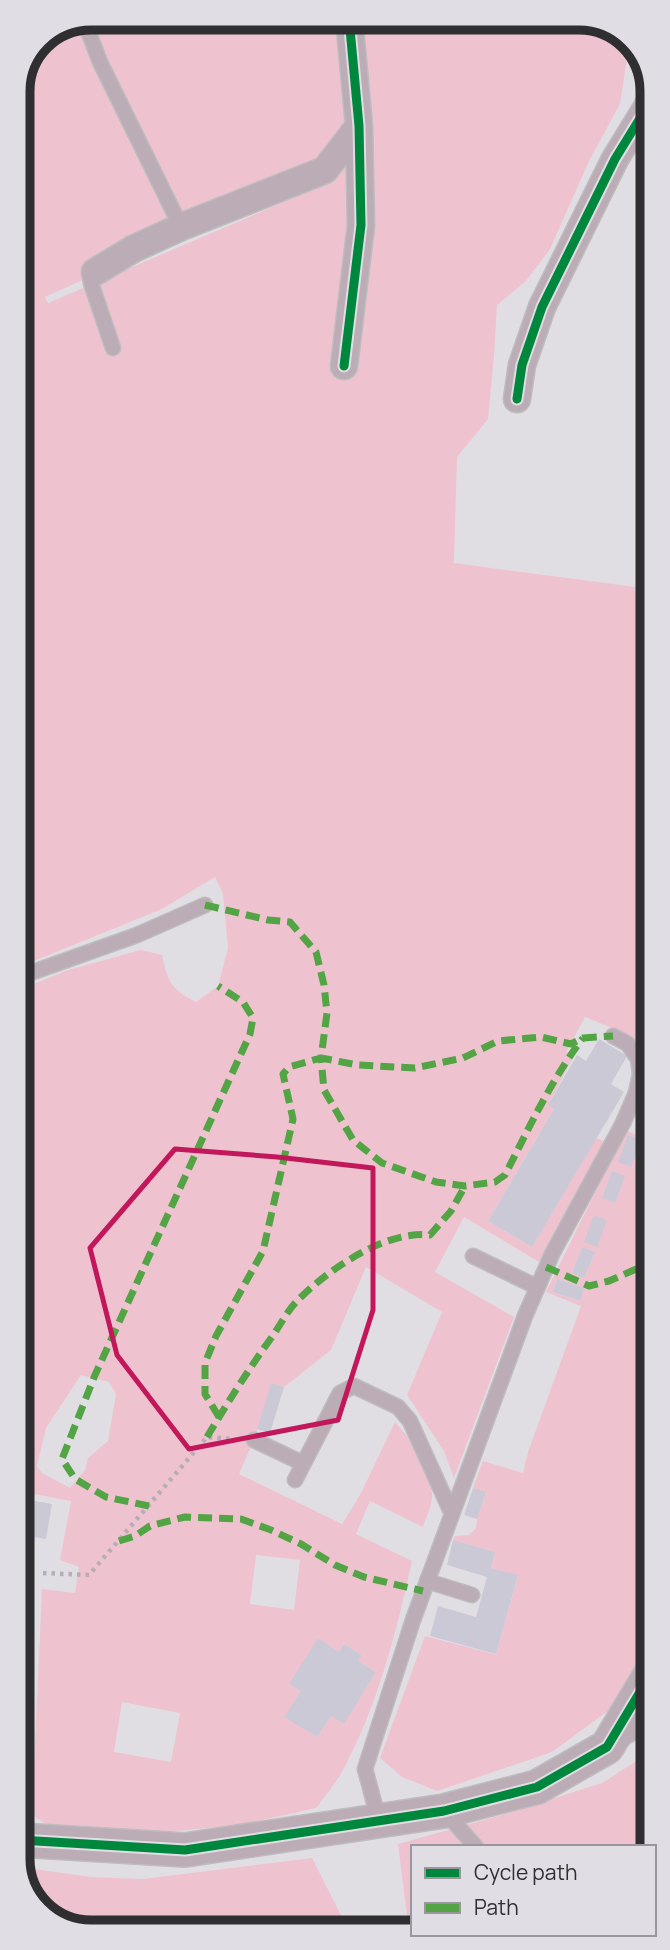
<svg xmlns="http://www.w3.org/2000/svg" width="670" height="1950" viewBox="0 0 670 1950" font-family="Manrope,sans-serif">
	<style>
		.green { fill: #eec3cf; fill-rule: evenodd }
		.building { fill: #cbc9d6 }
		.lines { fill: none; stroke-linecap: round; stroke-linejoin: round }
		.service-casing { stroke: #bdbcbe; stroke-width: 17 }
		.minor-casing { stroke: #bdbcbe; stroke-width: 29 }
		.tertiary-casing { stroke: #bdbcbe; stroke-width: 36 }
		.path { stroke: #b6aeb4; stroke-width: 4.5; stroke-dasharray: 3.5 5; stroke-linecap: butt }
		.service { stroke: #bbacb6; stroke-width: 14 }
		.minor { stroke: #bbacb6; stroke-width: 26 }
		.tertiary { stroke: #bbacb6; stroke-width: 33 }
		.quiet { stroke: #52a444; stroke-width: 7; stroke-dasharray: 14 7; stroke-linecap: butt }
		.cycleway-casing { stroke: #e1dde4; stroke-width: 13 }
		.cycleway { stroke: #00873e; stroke-width: 9 }
		.marked { fill: none; stroke: #c2185b; stroke-width: 5; stroke-linejoin: round }
		.rim { fill: none; stroke: #2f2e30; stroke-width: 9 }
	</style>
	<rect width="100%" height="100%" fill="#e1dee3"/>
	<path class="green" d="M91,18H584L627,35L630,39L620,104L589,161L550,249L526,281L497,305L494,356L488,419L457,457L454,563L651,589V1053L617,1030L585,1017L566,1052L575,1054L548,1105L554,1109L488,1221L532,1247L596,1138L606,1142L539,1262L464,1217L435,1272L514,1317L454,1478L444,1451L407,1395L442,1312L366,1267L331,1350L284,1387L271,1384L254,1440L239,1474L342,1524L360,1495L395,1422C413,1442 431,1465 432,1494C433,1504 426,1517 423,1527L370,1501L356,1534L412,1561C397,1630 378,1705 344,1768C337,1782 326,1795 316,1808L245,1824L149,1834L52,1827L36,1818L30,1808L33,1787L42,1589L75,1593L79,1567L60,1560L71,1501L19,1491V990L68,970L141,950L162,955C168,982 171,989 196,1002L218,986L228,948L223,894L215,877L162,909L19,967L18,493L28,492L18,440V86L39,39ZM359,127L351,145L326,184L48,303L45,297L325,170ZM81,1375L109,1382L116,1394L108,1441L88,1458L85,1470L70,1488L42,1473L37,1466L46,1428ZM256,1555L300,1560L294,1610L250,1604ZM318,1639L339,1652L344,1644L362,1655L358,1661L376,1672L344,1723L331,1716L317,1737L285,1717L301,1691L289,1684ZM122,1702L180,1713L171,1762L114,1752Z
		M652,1129V1643L638,1669L612,1708L552,1752L437,1791L402,1777L380,1758L425,1636L498,1655L496,1654L518,1576L491,1568L495,1552L453,1540L455,1536L469,1535L476,1528L477,1519L486,1493L473,1488L483,1461L523,1473L528,1452L581,1306L546,1292L626,1130L647,1140ZM582,1247L595,1252L584,1278L572,1273ZM557,1279L583,1288L579,1301L553,1292Z
		M652,1751V1847H413V1931H409L398,1844L502,1815L602,1783Z
		M312,1858L349,1931L86,1932L43,1915L20,1878V1867L91,1877L143,1879Z"/>
	<path class="building" d="M599,1039L627,1056L611,1084L624,1092L532,1247L488,1221L554,1109L548,1105L577,1055L586,1061Z
		M628,1135L641,1140L631,1167L618,1162Z
		M612,1171L625,1176L615,1203L602,1198Z
		M594,1215L607,1220L597,1247L584,1242Z
		M582,1247L595,1252L584,1278L572,1273Z
		M557,1279L584,1288L580,1301L553,1292Z
		M271,1383L284,1387L270,1433L257,1429Z
		M473,1488L486,1492L477,1519L464,1515Z
		M19,1498L52,1504L46,1539L19,1535Z
		M453,1540L495,1552L491,1568L518,1575L496,1654L430,1636L438,1606L476,1617L487,1577L447,1565Z
		M318,1638L339,1652L344,1644L362,1655L358,1661L376,1672L344,1724L331,1716L317,1737L284,1717L301,1691L289,1684Z"/>
	<g class="lines">
		<g class="service-casing">
			<path id="service" d="M84,20L100,62L181,227
				M95,272L90,275L91,283L113,348
				M19,977L137,935L205,905
				M473,1256L537,1287
				M254,1440L302,1463
				M295,1480L340,1393L354,1386L398,1407L410,1421L452,1514
				M20,1564L21,1571L20,1721
				M427,1581L472,1595
				M620,1740L652,1722
				M444,1811L476,1847
				M379,1821L365,1769L413,1620L525,1316L552,1254L623,1123L636,1093L640,1074L638,1059L628,1044L613,1036
				M20,1847L34,1900"/>
		</g>
		<g class="minor-casing">
			<path id="minor" d="M95,272L133,249L181,227L325,170L359,126
				M344,366L361,225L359,126L349,18
				M517,399L522,365L542,307L615,159L650,102"/>
		</g>
		<g class="tertiary-casing">
			<path id="tertiary" d="M20,1840L185,1850L444,1811L537,1787L607,1747L652,1672"/>
		</g>
		<path class="path" d="M43,1573L89,1575L207,1437L233,1439"/>
		<use href="#service" class="service"/>
		<use href="#minor" class="minor"/>
		<use href="#tertiary" class="tertiary"/>
		<path class="quiet" d="M205,905L268,920L290,922L316,952L324,985L327,1013L321,1058L358,1065L415,1068L463,1058L498,1041L541,1037L571,1044L583,1038L613,1036
			M546,1267L589,1286L609,1281L652,1262
			M219,1417L205,1394V1363L216,1336L263,1251L293,1119L283,1074L289,1067L321,1058L324,1090L353,1140L382,1163L436,1182L465,1186L495,1182L505,1175C529,1128 551,1080 583,1038
			M207,1437C228,1402 250,1367 274,1334C282,1322 289,1308 299,1299C329,1269 386,1230 430,1235L451,1211L465,1186
			M149,1506L106,1497L75,1479L62,1459L95,1375L250,1034L253,1018L243,1002L218,986
			M119,1541L135,1536L150,1526L185,1517L241,1519L271,1530L301,1544L335,1565L364,1577L423,1591"/>
		<g class="cycleway-casing">
			<path id="cycleway" d="M344,366L361,225L359,126L349,18
				M517,399L522,365L542,307L615,159L650,102
				M20,1840L185,1850L444,1811L537,1787L607,1747L652,1672"/>
		</g>
		<use href="#cycleway" class="cycleway"/>
	</g>
	<path class="marked" d="M175,1149L277,1157L373,1168V1310L338,1420L189,1449L117,1355L90,1248Z"/>
	<path d="M0 0H670V1950H0ZM91 30H579A61 61 0 0 1 640 91V1859A61 61 0 0 1 579 1920H91A61 61 0 0 1 30 1859V91A61 61 0 0 1 91 30Z" fill="#e1dde4" fill-rule="evenodd"/>
	<path class="rim" d="M91 30H579A61 61 0 0 1 640 91V1859A61 61 0 0 1 579 1920H91A61 61 0 0 1 30 1859V91A61 61 0 0 1 91 30Z"/>
	<rect x="411" y="1845" width="245" height="91" fill="#e1dde4" stroke="#9a979c" stroke-width="2"/>
	<rect x="425" y="1868" width="35" height="10" fill="#00873e" stroke="#9a979c" stroke-width="2"/>
	<text x="474" y="1880" font-size="21" fill="#2f2e30">Cycle path</text>
	<rect x="425" y="1903" width="35" height="10" fill="#52a444" stroke="#9a979c" stroke-width="2"/>
	<text x="474" y="1915" font-size="21" fill="#2f2e30">Path</text>
</svg>
